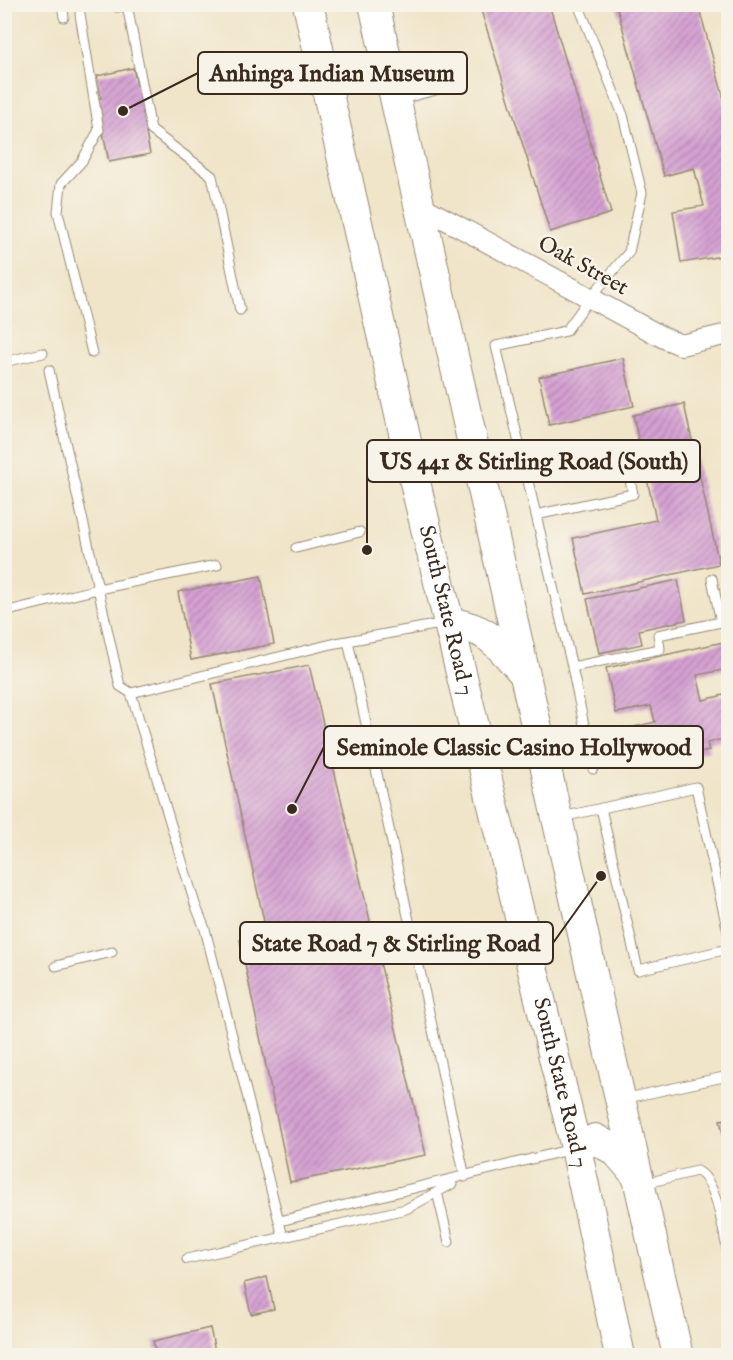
<svg xmlns="http://www.w3.org/2000/svg" width="733" height="1360" viewBox="0 0 733 1360" font-family="'IM FELL English',serif">
	<style>
		.building { fill: url(#building-hatch) }
		.lines { fill: none; stroke-linecap: round; stroke-linejoin: round }
		.service-casing { stroke: #968874; stroke-width: 11 }
		.minor-casing { stroke: #968874; stroke-width: 22 }
		.primary-casing { stroke: #968874; stroke-width: 32 }
		.service { stroke: #fff; stroke-width: 9 }
		.minor { stroke: #fff; stroke-width: 20 }
		.primary { stroke: #fff; stroke-width: 30 }
		.labels { text-anchor: middle; dominant-baseline: central; stroke-width: 5; stroke-linejoin: round; paint-order: stroke }
		.street-label { font-size: 22px; fill: #3b2a1e; stroke: #f7f3e8 }
		.leader { fill: none; stroke: #3b2a1e; stroke-width: 2 }
		.callout-dot { fill: #3b2a1e; stroke: #f7f3e8; stroke-width: 2 }
		.callout { fill: #f7f3e8; stroke: #3b2a1e; stroke-width: 2 }
		.callout-label { font-size: 24px; text-anchor: middle; font-weight: bold; fill: #3b2a1e }
	</style>
	<defs>
		<pattern id="building-hatch" width="6" height="6" patternUnits="userSpaceOnUse" patternTransform="scale(1.5)"><rect width="6" height="6" fill="#d5a1d3"/><path d="M-1 1l2-2M0 6l6-6M5 7l2-2" fill="none" stroke="#ae83ab"/></pattern>
	</defs>
	<rect width="100%" height="100%" fill="#f7f3e8"/>
	<filter id="ink" filterUnits="userSpaceOnUse"><feTurbulence type="fractalNoise" baseFrequency=".0167" numOctaves="2"/><feDisplacementMap in="SourceGraphic" scale="12" xChannelSelector="R" yChannelSelector="G"/><feConvolveMatrix kernelMatrix="1 2 1 2 8 2 1 2 1" color-interpolation-filters="sRGB"/></filter>
	<filter id="wash" filterUnits="userSpaceOnUse"><feTurbulence type="fractalNoise" baseFrequency=".008" numOctaves="4" result="noise"/><feDisplacementMap in="SourceGraphic" scale="24" xChannelSelector="R" yChannelSelector="G"/><feGaussianBlur stdDeviation="1.35" result="paint"/><feColorMatrix in="noise" values="0 0 0 0 0 0 0 0 0 0 0 0 0 0 0 0 0 1.4 0 .05"/><feComposite in="paint" operator="in"/></filter>
	<g filter="url(#wash)">
		<rect width="100%" height="100%" fill="#f0e5c9"/>
		<g id="blocks">
			<path class="building" d="M479,4H549L611,213L550,232Z
				M616,4H698L728,114V255L681,263L673,211L704,206L694,168L664,176Z
				M133,68L138,90L145,89L154,131L146,133L150,154L109,162L96,99L101,98L97,76Z
				M623,358L634,406L549,425L539,377Z
				M684,404L719,564L585,594L573,538L656,520L633,415Z
				M261,576L274,644L191,660L178,592Z
				M678,580L686,620L639,630L642,644L599,653L587,599Z
				M728,641V669L697,675L703,700L728,694V738L707,743L709,751L629,769L621,730L655,722L651,706L616,713L606,668Z
				M309,665L426,1155L290,1182L240,940L267,935L212,684Z
				M728,1119V1155L720,1120Z
				M267,1277L274,1309L251,1314L244,1283Z
				M210,1328L216,1356H157L153,1341Z"/>
		</g>
	</g>
	<g filter="url(#ink)">
		<use href="#blocks" fill-opacity="0" stroke="#968874" stroke-width="1.5"/>
		<g class="lines">
			<g class="service-casing">
				<path id="service" d="M62,4L64,17
					M117,4V7L127,5L151,130L212,176L240,310
					M578,4L623,115L642,193L629,252L590,298L566,331L496,346L572,667L593,769
					M80,14L99,130L82,161L61,184L58,212L92,353
					M398,100L462,83
					M4,362L43,353
					M49,370L120,686L131,693L195,904L205,929L283,1237
					M526,470L623,448L633,494L536,515
					M296,548L360,532
					M4,612L98,589L217,565
					M348,641L465,1177
					M572,667L660,649L658,635L721,622L712,579
					M131,693L336,643L446,623
					M601,808L638,970L728,949
					M562,817L696,787L728,932
					M56,966L112,952
					M623,1099L728,1076
					M642,1184L697,1171C717,1179 723,1232 728,1253
					M437,1192L449,1242
					M280,1221L572,1149
					M187,1259L406,1209L452,1184"/>
			</g>
			<g class="minor-casing">
				<path id="minor" d="M419,205L664,338L681,345L728,334"/>
			</g>
			<g class="primary-casing">
				<g id="primary">
					<path id="s1" d="M308,4L418,495L576,1148L620,1356"/>
					<path d="M374,4L678,1356"/>
					<path d="M448,622C489,629 496,642 522,671"/>
					<path d="M576,1148L595,1139L616,1151L638,1177"/>
				</g>
			</g>
			<use href="#service" class="service"/>
			<use href="#minor" class="minor"/>
			<use href="#primary" class="primary"/>
		</g>
	</g>
	<g class="labels">
		<g class="street-label">
			<text transform="translate(583 266) rotate(29)">Oak Street</text>
			<text stroke="none"><textPath href="#s1" startOffset="622">South State Road 7</textPath></text>
			<text stroke="none"><textPath href="#s1" startOffset="1108">South State Road 7</textPath></text>
		</g>
	</g>
	<path class="leader" d="M123 111L198 73M367 550L367 461M292 809L324 747M601 876L553 943"/>
	<g class="callout-dot">
		<circle cx="123" cy="111" r="6"/>
		<circle cx="367" cy="550" r="6"/>
		<circle cx="292" cy="809" r="6"/>
		<circle cx="601" cy="876" r="6"/>
	</g>
	<g class="callout">
		<rect x="198" y="52" width="269" height="42" rx="6"/>
		<rect x="367" y="440" width="333" height="42" rx="6"/>
		<rect x="324" y="726" width="379" height="42" rx="6"/>
		<rect x="240" y="922" width="313" height="42" rx="6"/>
	</g>
	<g class="callout-label">
		<text x="332" y="81">Anhinga Indian Museum</text>
		<text x="534" y="469">US 441 &amp; Stirling Road (South)</text>
		<text x="514" y="755">Seminole Classic Casino Hollywood</text>
		<text x="396" y="951">State Road 7 &amp; Stirling Road</text>
	</g>
	<rect width="733" height="1360" fill="none" stroke="#f7f3e8" stroke-width="24"/>
</svg>
